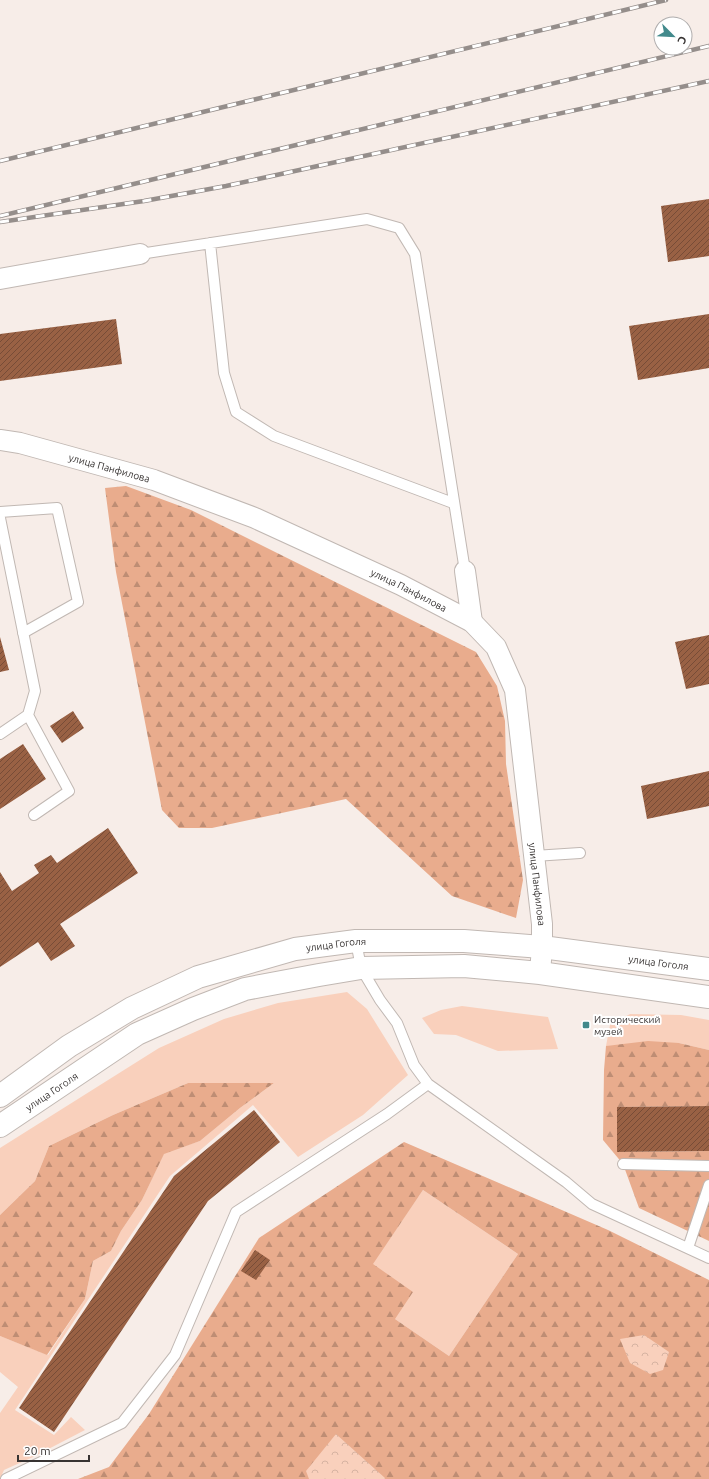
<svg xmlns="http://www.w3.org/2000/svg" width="709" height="1479" viewBox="0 0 709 1479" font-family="Ubuntu,sans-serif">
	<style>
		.green { fill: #f9d0bc }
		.forest { fill: url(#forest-firs); fill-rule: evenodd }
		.park { fill: url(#park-crowns) }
		.building { fill: url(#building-hatch) }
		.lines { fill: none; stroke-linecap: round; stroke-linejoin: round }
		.lane-casing { stroke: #c1b8b3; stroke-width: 12 }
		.street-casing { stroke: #c1b8b3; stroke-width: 22 }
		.secondary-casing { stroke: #c1b8b3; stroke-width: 24 }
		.lane { stroke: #fff; stroke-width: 10 }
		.street { stroke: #fff; stroke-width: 20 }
		.secondary { stroke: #fff; stroke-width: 22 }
		.rail-casing { stroke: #958e8b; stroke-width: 4.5 }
		.rail { stroke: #fff; stroke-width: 3; stroke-dasharray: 9; stroke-linecap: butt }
		.poi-dot { fill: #428a8c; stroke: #fff; stroke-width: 1.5 }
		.labels { text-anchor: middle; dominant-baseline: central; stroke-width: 4; stroke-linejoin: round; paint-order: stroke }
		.street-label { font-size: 10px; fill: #373332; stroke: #fff }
		.poi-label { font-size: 10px; fill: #373332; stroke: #fff; text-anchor: start }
	</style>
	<defs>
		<pattern id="forest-firs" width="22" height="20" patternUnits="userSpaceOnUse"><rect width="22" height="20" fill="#e9ac8d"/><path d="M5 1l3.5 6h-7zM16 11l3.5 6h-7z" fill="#be8d74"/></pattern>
		<pattern id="park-crowns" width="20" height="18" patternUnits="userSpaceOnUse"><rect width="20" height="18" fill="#f9d0bc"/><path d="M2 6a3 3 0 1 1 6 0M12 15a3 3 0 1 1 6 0" fill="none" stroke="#d6b3a2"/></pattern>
		<pattern id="building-hatch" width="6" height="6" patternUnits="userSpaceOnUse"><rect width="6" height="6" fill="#996144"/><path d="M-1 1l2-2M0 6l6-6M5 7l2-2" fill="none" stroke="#774c37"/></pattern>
	</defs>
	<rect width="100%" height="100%" fill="#f7ede8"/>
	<path class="green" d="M347,992L367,1009L408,1075L363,1115L298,1157L253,1105L170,1176L15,1410L54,1435L71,1417L85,1430L33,1457L4,1470L0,1479V1413L18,1387L0,1372V1336L48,1355L85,1299L93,1261L111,1251L121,1231L142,1200L164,1153L200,1141L240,1108L274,1083H188L113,1115L49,1146L35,1181L0,1215V1148L159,1048L224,1019L278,1003Z
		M462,1006L548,1017L558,1049L498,1051L456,1035L434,1034L422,1018L441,1010Z
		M630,1014L681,1015L709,1020V1050L679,1043L606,1046L610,1025Z
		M423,1190L518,1254L449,1356L395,1319L372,1264Z"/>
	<path class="forest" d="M126,486L191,510L476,652L497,686L505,721L506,764L523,880L516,918L452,896L346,799L212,828H179L162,810L116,572L105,488Z
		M648,1041L679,1043L709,1050V1106L617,1107V1152L709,1151V1241L639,1208L623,1164L603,1140L604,1070L606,1046Z
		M188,1083H274L240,1108L200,1141L164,1154L142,1200L121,1231L111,1251L93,1261L85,1299L47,1355L0,1336V1215L35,1181L49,1146L113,1115Z
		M404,1142L608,1230L709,1280V1479H78L109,1467L149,1414L259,1238ZM423,1190L518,1254L449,1356L395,1319L413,1292L373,1264Z"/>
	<path class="park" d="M644,1335L669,1352L663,1370L650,1374L630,1363L620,1339Z
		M336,1434L385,1478V1479H309L306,1471Z"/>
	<path class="building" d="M709,199V256L668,262L661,206Z
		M709,314V368L638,380L629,326Z
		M116,319L122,364L0,381V334Z
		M709,635V684L686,689L675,642Z
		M0,637L9,670L0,672Z
		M73,711L84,728L62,743L50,726Z
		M23,744L46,779L0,809V759Z
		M709,771V806L647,819L641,786Z
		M108,828L138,873L60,924L75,946L51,961L38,942L0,967V872L12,891L39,873L34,865L51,855L57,863Z
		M709,1106V1151L617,1152V1107Z
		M254,1110L280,1142L208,1201L54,1432L19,1408L174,1176Z
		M255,1250L270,1260L256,1280L241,1271Z"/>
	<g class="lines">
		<g class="lane-casing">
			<path id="lane" d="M210,243L224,373L236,412L274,436L453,503
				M140,254L367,219L399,228L415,254L465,571
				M0,512L57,508L78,602L23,633
				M0,518L35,691L28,715L0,734
				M28,715L69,791L34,815
				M534,856L580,853
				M356,941L361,968L380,1000L397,1023L414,1065L428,1084L566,1182L592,1204L709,1258
				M623,1164L709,1166
				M688,1248L709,1185
				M6,1479L122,1423L175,1355L236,1212L387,1114L428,1084"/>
		</g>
		<g class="street-casing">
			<g id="street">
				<path d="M0,279L140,254"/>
				<path id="s1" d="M0,440L20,443L154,480L255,518L401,585L472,622L496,647L515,690L542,924V947L540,973"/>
				<path d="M465,571L472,622"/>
			</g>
		</g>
		<g class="secondary-casing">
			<g id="secondary">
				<path id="s2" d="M0,1096L69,1046L132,1008L198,977L295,949L356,941H464L542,947L709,969"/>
				<path id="s3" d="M0,1126L137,1034L193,1009L245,989L319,975L361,968L464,966L540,973L709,997"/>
			</g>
		</g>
		<use href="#lane" class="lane"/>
		<use href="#street" class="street"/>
		<use href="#secondary" class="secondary"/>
		<g class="rail-casing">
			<path id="rail" d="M0,161L666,0
				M0,216L709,46
				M0,222L144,201L226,186L709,81"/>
		</g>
		<use href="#rail" class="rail"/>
	</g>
	<rect class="poi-dot" x="582" y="1021" width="8" height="8" rx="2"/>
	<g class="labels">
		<g class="street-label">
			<text stroke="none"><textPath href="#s1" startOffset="113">улица Панфилова</textPath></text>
			<text stroke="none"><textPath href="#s1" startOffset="437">улица Панфилова</textPath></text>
			<text stroke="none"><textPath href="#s1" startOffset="785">улица Панфилова</textPath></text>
			<text stroke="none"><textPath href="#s2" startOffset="374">улица Гоголя</textPath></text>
			<text stroke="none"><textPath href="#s2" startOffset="698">улица Гоголя</textPath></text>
			<text stroke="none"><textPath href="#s3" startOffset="62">улица Гоголя</textPath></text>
		</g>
		<g class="poi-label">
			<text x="594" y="1019">Исторический<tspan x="594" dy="12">музей</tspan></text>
		</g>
	</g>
	<g transform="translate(673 36) rotate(114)"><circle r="19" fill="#ffffff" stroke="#afadad"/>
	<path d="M0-3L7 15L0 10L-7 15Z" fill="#428a8c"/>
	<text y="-6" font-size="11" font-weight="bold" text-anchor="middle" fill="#373332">С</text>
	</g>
	<path d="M18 1455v6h71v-6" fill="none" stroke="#373332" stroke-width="2"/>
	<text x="24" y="1455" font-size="12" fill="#373332" stroke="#ffffff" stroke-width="3" paint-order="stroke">20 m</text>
</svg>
